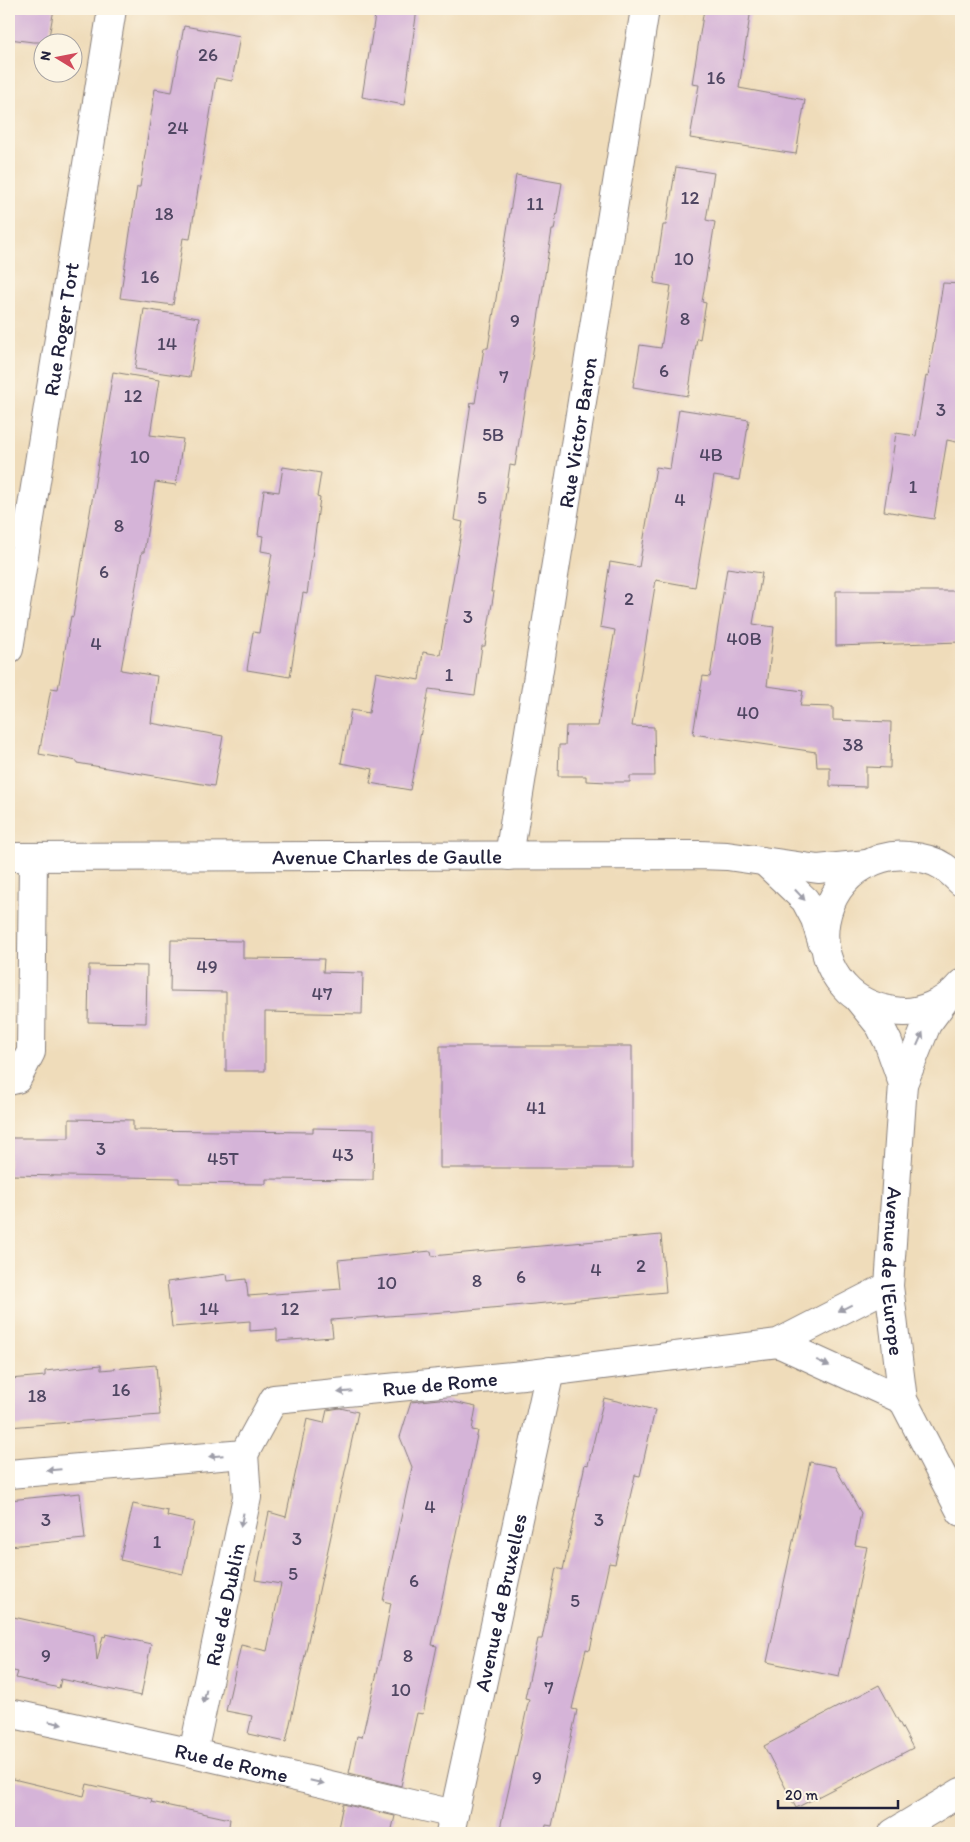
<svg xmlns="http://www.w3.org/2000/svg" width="970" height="1842" viewBox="0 0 970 1842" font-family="Itim,sans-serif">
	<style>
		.building { fill: #d5b4d8 }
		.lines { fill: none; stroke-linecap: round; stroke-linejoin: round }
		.minor-casing { stroke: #887f7a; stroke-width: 30 }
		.tertiary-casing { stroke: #887f7a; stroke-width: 30 }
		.minor { stroke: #fff; stroke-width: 28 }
		.tertiary { stroke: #fff; stroke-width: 28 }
		.oneway { fill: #9c9ca7 }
		.labels { text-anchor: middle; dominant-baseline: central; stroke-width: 4; stroke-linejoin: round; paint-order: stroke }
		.number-label { font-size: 19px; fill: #4f4662 }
		.street-label { font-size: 21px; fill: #22223b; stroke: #fcf5e5 }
	</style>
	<rect width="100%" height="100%" fill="#fcf5e5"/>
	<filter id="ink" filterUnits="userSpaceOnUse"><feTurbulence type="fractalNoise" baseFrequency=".02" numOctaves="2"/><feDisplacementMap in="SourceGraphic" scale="10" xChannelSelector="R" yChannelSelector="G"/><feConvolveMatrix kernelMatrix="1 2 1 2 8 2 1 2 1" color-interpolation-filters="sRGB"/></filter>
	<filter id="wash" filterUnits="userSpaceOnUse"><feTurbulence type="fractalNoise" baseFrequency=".0096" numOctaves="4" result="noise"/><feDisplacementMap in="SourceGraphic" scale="20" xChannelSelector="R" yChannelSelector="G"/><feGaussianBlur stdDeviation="1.12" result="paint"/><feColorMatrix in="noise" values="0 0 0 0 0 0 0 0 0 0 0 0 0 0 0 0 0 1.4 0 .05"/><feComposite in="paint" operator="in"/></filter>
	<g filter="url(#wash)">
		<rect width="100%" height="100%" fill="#efdcba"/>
		<g id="blocks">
			<path class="building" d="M9,9H54L48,42H33L9,39Z
				M376,9H417L404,105L362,97Z
				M704,9H751L739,88L805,100L796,154L690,138L699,85L692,84Z
				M184,26L240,36L232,81L216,78L190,239L183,238L173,305L120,298L137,187H140L155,89L172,92Z
				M676,167L714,173L706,220L715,222L702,302L706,303L700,339L697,338L688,396L633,387L640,345L661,348L671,286L654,283L663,225H666Z
				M516,175L562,183L554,230H552L515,466L510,465L491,592H494L485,646H482L475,695L429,689L410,790L370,783L373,769L341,763L351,710L369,713L376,672L419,680L423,652L440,655L463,522L454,520L471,402L475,403L484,348H488Z
				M943,283L961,284V443L947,440L934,519L884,511L896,433L916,436L926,376L928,377Z
				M144,309L199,318L190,377L135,369Z
				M113,372L159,380L150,435L183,439L176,485L155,482L144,552H142L121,670L157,676L151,723L223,736L214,786L77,763V761L39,754L51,688L58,689L71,616L73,617Z
				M679,409L749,420L739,480L714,476L695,587L656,580L632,726L654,727L655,776H630V782H608L586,781V776H558L559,745H565L566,726H598L615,630L600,627L610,562L639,567L656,467L670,469Z
				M283,467L321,473L317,497L320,498L307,594L303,593L290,677L247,670L253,632L259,633L272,553L261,551L263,536L258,535L264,490L279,492Z
				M727,568L762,573L753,624L774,627L767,686L803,691L800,706L833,707V720L891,722L890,768L866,767V787L830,786V767H817L816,752L693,734L703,676L710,677Z
				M836,591H961V642L836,646Z
				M171,940L243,941V958L324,959L323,972L363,973L362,1014L265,1012V1071H226V992L170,991Z
				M89,965L147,966L146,1023L88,1022Z
				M440,1046H632V1168H440Z
				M69,1119L133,1120V1130L313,1132V1128L374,1129L373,1180L266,1179V1184L179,1183V1178L9,1175V1138H69Z
				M661,1235L666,1292L458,1311L331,1320L333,1337L277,1341V1329L250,1331V1321L172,1327L167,1282L227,1274L228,1281L246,1279L248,1296L341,1289L338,1260L431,1251L432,1256Z
				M101,1365V1370L156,1365L160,1415L9,1427V1379L45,1376V1371Z
				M604,1398L655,1410L640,1476L635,1475L615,1564L609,1563L590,1650L586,1649L572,1709L577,1710L552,1826L546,1825L545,1833H499L529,1699L525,1698L538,1639H542L556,1568L563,1570L585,1464L588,1465Z
				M439,1399L476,1407L472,1430L478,1431L432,1645L437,1646L423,1714L417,1713L401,1786L349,1773L357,1736L362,1737L379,1664L391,1603L383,1601L412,1467L400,1437L411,1402Z
				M340,1408L358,1412L286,1742L248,1734L252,1716L226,1711L241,1645L267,1651L281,1584L255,1580L269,1512L286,1517L307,1419L324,1423L327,1410Z
				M810,1462L835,1467L861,1513L855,1545L867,1547L839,1677L767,1662Z
				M80,1493L85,1539L9,1546V1500Z
				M133,1504L168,1511L167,1516L194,1522L183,1574L120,1560Z
				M9,1616L95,1635L97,1661L103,1636L105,1637L106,1634L151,1644L141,1696L61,1679L59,1688L16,1678L18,1672L9,1670Z
				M879,1685L913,1748L796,1808L764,1746Z
				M9,1778L84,1796L87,1784L152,1799L151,1802L230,1819L228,1833H9Z
				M343,1804L395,1816L391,1833H337Z"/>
		</g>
	</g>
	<g filter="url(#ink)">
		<use href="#blocks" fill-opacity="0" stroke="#887f7a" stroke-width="1"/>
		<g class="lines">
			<g class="minor-casing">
				<g id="minor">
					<path id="s1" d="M9,649L112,9"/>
					<path id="s2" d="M509,856L645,9"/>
					<path id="s3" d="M947,997L927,1024L903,1084L889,1286L903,1400L961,1512"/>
					<path d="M859,1000L880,1026L888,1042L903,1084"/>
					<path d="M9,1081L17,1079L31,1052L33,857"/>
					<path d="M778,1343L903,1400"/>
					<path id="s4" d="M9,1474L244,1454L274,1399L523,1375L778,1343L889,1286"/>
					<path id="s5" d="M9,1713L193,1753L454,1814"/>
					<path id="s6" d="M193,1753L247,1497L244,1454"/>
					<path id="s7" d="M450,1833L550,1371"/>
					<path d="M893,1833L961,1792"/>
				</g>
			</g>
			<g class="tertiary-casing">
				<g id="tertiary">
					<path id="s8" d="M9,857L699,855L727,856L818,869L867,864"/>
					<path d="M765,862L805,900L815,919L822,942"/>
					<path d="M961,882C956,877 950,871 944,867C934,860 920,857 908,856C893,854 878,858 864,866C822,889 810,950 844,986C857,1001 875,1008 894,1011C918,1016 946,1002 961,984"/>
				</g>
			</g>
			<use href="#minor" class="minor"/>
			<use href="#tertiary" class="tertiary"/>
		</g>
		<defs><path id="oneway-solid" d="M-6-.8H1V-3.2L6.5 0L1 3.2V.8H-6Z" transform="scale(1.25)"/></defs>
		<g class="oneway">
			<use href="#oneway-solid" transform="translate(800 895) rotate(47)"/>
			<use href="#oneway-solid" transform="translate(920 1039) rotate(-66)"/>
			<use href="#oneway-solid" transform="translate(845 1308) rotate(153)"/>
			<use href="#oneway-solid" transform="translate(823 1363) rotate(25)"/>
			<use href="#oneway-solid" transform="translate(345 1392) rotate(175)"/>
			<use href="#oneway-solid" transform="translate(216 1456) rotate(175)"/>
			<use href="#oneway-solid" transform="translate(54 1470) rotate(175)"/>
			<use href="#oneway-solid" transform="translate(242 1520) rotate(102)"/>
			<use href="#oneway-solid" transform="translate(205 1696) rotate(102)"/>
			<use href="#oneway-solid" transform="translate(56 1723) rotate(12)"/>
			<use href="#oneway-solid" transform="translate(317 1782) rotate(13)"/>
		</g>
	</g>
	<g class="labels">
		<g class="number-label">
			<text x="208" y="54">26</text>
			<text x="716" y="77">16</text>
			<text x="178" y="127">24</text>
			<text x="690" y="197">12</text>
			<text x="535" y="203">11</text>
			<text x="164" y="213">18</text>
			<text x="684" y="258">10</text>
			<text x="150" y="276">16</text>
			<text x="685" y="318">8</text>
			<text x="515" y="320">9</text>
			<text x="167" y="343">14</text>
			<text x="664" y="370">6</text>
			<text x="504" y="376">7</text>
			<text x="133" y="395">12</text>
			<text x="941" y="409">3</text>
			<text x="493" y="434">5B</text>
			<text x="711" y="454">4B</text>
			<text x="140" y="456">10</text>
			<text x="913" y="486">1</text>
			<text x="482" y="497">5</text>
			<text x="680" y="499">4</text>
			<text x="119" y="525">8</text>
			<text x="104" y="571">6</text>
			<text x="629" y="598">2</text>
			<text x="468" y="616">3</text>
			<text x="744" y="638">40B</text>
			<text x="96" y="643">4</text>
			<text x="449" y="674">1</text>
			<text x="748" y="712">40</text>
			<text x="853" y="744">38</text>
			<text x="207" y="966">49</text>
			<text x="322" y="993">47</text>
			<text x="536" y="1107">41</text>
			<text x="101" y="1148">3</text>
			<text x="343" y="1154">43</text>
			<text x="223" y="1158">45T</text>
			<text x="641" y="1265">2</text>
			<text x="596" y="1269">4</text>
			<text x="521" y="1276">6</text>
			<text x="477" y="1280">8</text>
			<text x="387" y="1282">10</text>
			<text x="209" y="1308">14</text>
			<text x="290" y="1308">12</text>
			<text x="121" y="1389">16</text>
			<text x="37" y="1395">18</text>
			<text x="430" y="1506">4</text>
			<text x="46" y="1519">3</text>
			<text x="599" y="1519">3</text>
			<text x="297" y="1538">3</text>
			<text x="157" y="1541">1</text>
			<text x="293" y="1573">5</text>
			<text x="414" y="1580">6</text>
			<text x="575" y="1600">5</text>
			<text x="46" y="1655">9</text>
			<text x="408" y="1655">8</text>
			<text x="549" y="1687">7</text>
			<text x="401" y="1689">10</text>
			<text x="537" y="1777">9</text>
		</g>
		<g class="street-label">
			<text stroke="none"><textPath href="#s1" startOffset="324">Rue Roger Tort</textPath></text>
			<text stroke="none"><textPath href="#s2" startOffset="429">Rue Victor Baron</textPath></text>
			<text stroke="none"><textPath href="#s8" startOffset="378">Avenue Charles de Gaulle</textPath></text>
			<text stroke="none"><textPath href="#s3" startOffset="286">Avenue de l'Europe</textPath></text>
			<text stroke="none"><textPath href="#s4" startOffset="465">Rue de Rome</textPath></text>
			<text stroke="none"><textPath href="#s7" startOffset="236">Avenue de Bruxelles</textPath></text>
			<text stroke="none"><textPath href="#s6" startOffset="152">Rue de Dublin</textPath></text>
			<text stroke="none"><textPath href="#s5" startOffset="228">Rue de Rome</textPath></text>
		</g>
	</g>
	<rect width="970" height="1842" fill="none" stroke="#fcf5e5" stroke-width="30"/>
	<g transform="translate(58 58) rotate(280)"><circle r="24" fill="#fcf5e5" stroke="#a5a1a1"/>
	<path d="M0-4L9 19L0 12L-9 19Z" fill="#d1495b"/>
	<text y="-8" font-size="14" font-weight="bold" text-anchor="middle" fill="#22223b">N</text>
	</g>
	<path d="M778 1800v8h120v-8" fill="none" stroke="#22223b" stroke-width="2.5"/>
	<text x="785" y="1800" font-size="15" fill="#22223b" stroke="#fcf5e5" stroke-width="4" paint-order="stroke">20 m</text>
</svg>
